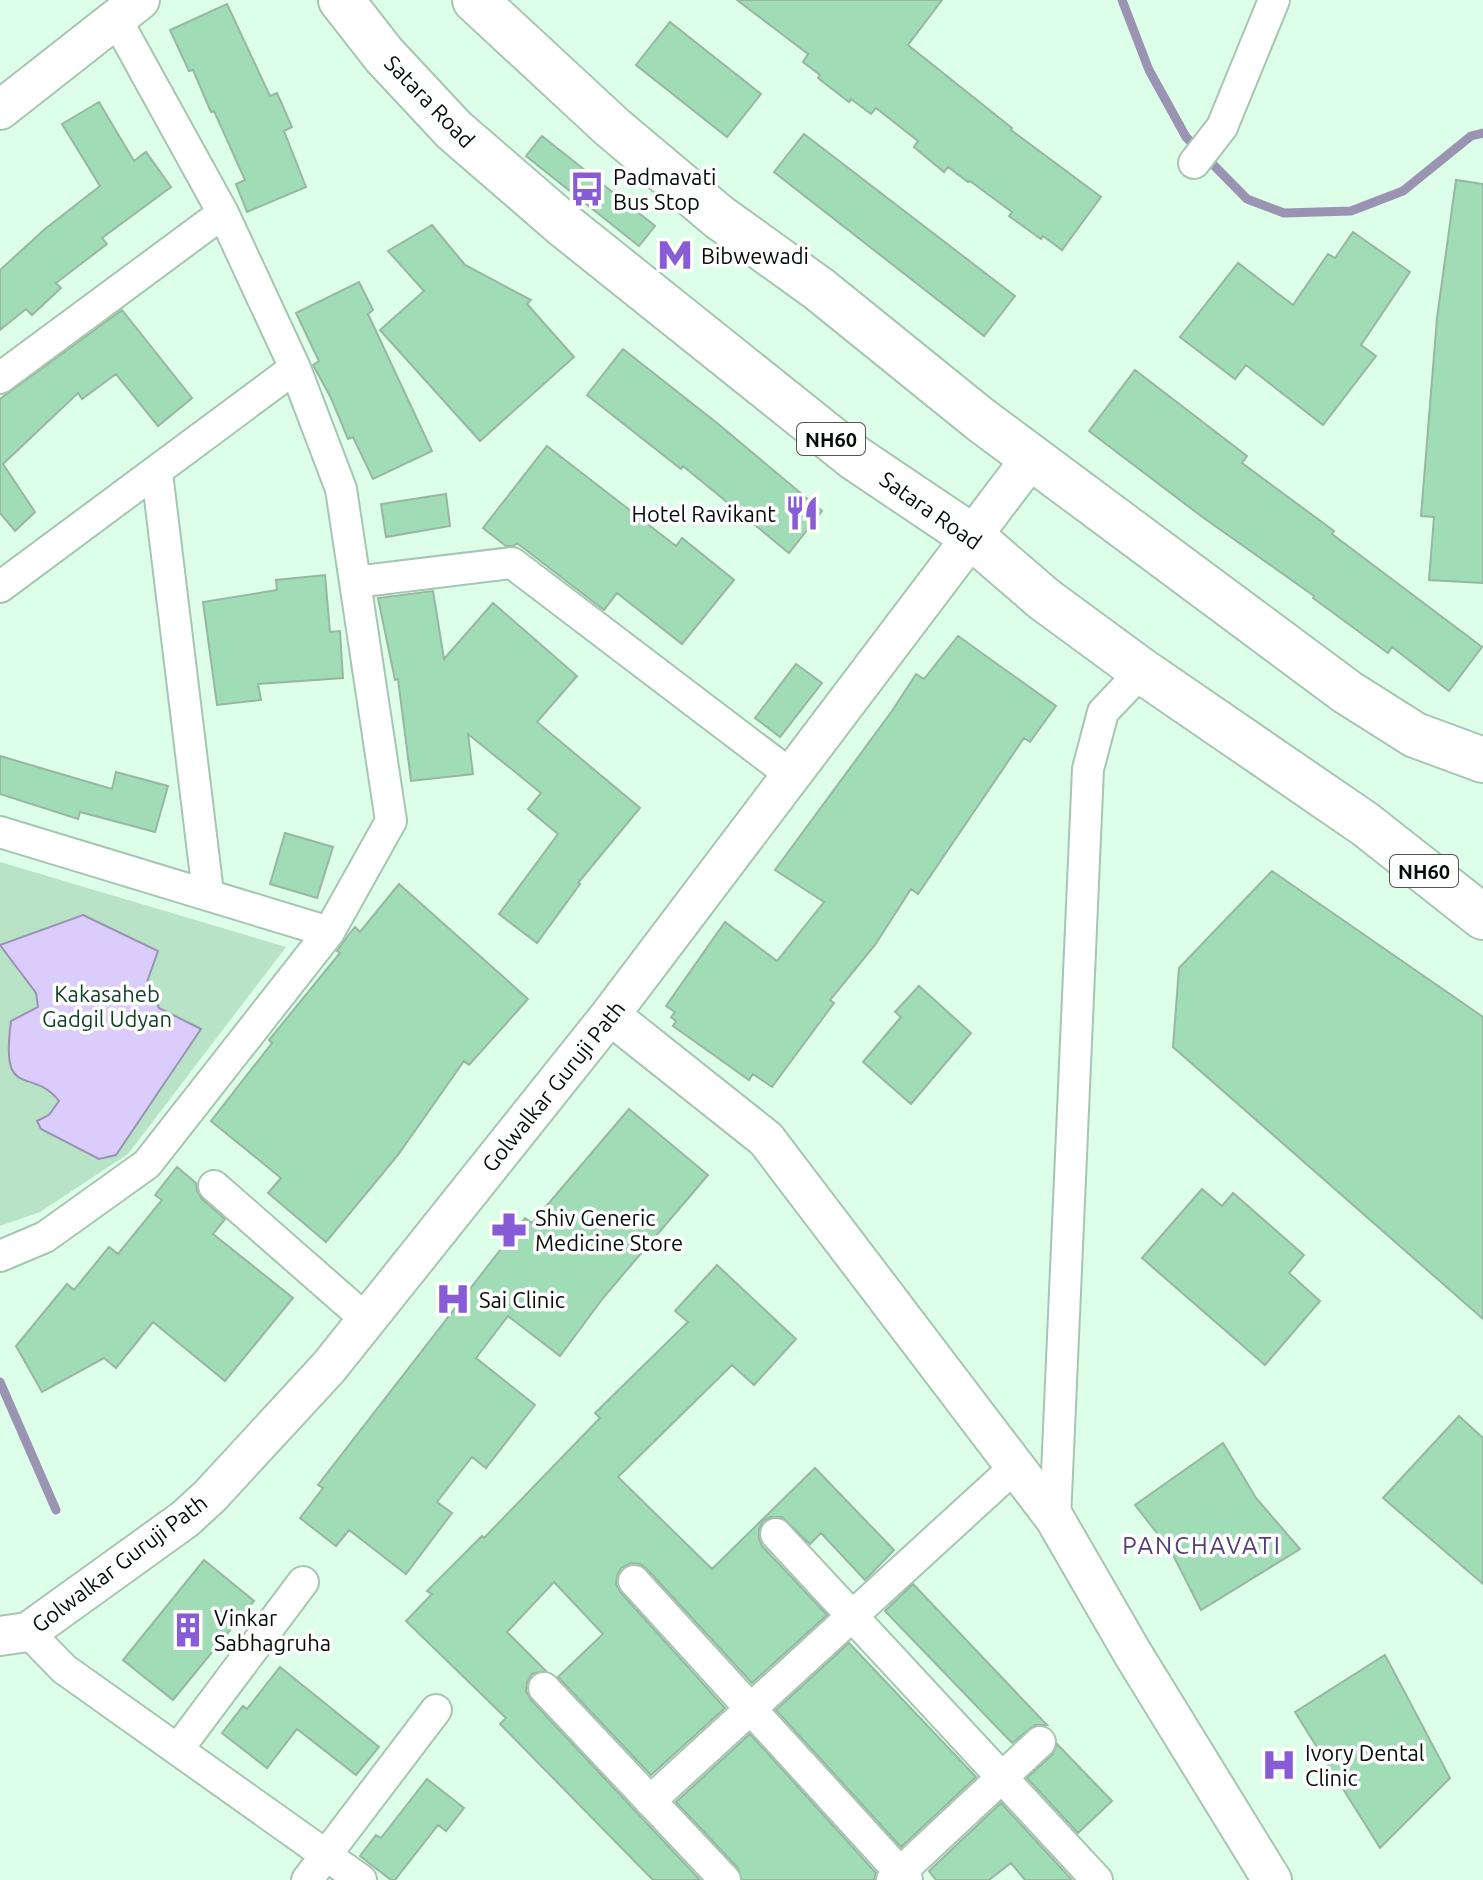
<svg xmlns="http://www.w3.org/2000/svg" width="1483" height="1880" viewBox="0 0 1483 1880" font-family="Ubuntu,sans-serif">
	<style>
		.green { fill: #b8e3c7 }
		.water { fill: #dacdfc; stroke: #9a94b2; stroke-width: 2 }
		.lines { fill: none; stroke-linecap: round; stroke-linejoin: round }
		.stream { stroke: #9a94b2; stroke-width: 9 }
		.building { fill: #a0ddb6; stroke: #97b7a2; stroke-width: 2 }
		.minor-casing { stroke: #a7c6b1; stroke-width: 34 }
		.tertiary-casing { stroke: #a7c6b1; stroke-width: 42 }
		.trunk-casing { stroke: #a7c6b1; stroke-width: 48 }
		.minor { stroke: #fff; stroke-width: 30 }
		.tertiary { stroke: #fff; stroke-width: 38 }
		.trunk { stroke: #fff; stroke-width: 44 }
		.labels { text-anchor: middle; dominant-baseline: central; stroke-width: 7; stroke-linejoin: round; paint-order: stroke }
		.shield { fill: #fff; stroke: #4f5651; stroke-width: 2 }
		.shield-label { font-size: 20px; font-weight: bold; fill: #040e07 }
		.street-label { font-size: 22px; fill: #040e07; stroke: #fff }
		.poi-label { font-size: 22px; fill: #040e07; stroke: #fff; text-anchor: start }
		.park-label { font-size: 22px; fill: #113f27; stroke: #fff }
		.neighbourhood-label { font-size: 24px; letter-spacing: 2px; fill: #513d79; stroke: #fff }
	</style>
	<rect width="100%" height="100%" fill="#ddfee8"/>
	<path class="green" d="M0,862L286,947L128,1154L40,1212L0,1226Z"/>
	<path class="water" d="M83,915L158,951L147,982L159,1008L201,1029L116,1155L99,1159L41,1129L37,1121L49,1115L59,1101C31,1065 0,1103 11,1021L38,1007L36,993L0,945Z"/>
	<g class="lines">
		<path class="stream" d="M1122,0L1149,70L1186,137L1247,199L1284,213L1351,211L1403,191L1471,136L1483,133
			M0,1382L56,1510"/>
	</g>
	<path class="building" d="M737,0H942L908,45L1012,128L1011,130L1101,197L1062,250L1043,236L1041,239L1009,216L1012,212L970,181L968,182L948,167L944,172L914,147L918,141L876,108L871,114L851,99L849,102L818,78L820,75L803,62L808,54Z
		M227,4L270,96L277,93L292,127L284,131L306,187L247,212L236,184L245,180L214,111L211,112L193,70L189,71L170,30Z
		M670,22L761,94L727,137L636,65Z
		M99,102L134,161L146,152L171,187L102,238L107,244L56,283L61,288L32,315L26,309L0,330V270L45,229L100,186L62,124Z
		M804,134L1015,296L984,336L774,172Z
		M542,136L655,226L639,246L526,156Z
		M1456,180L1483,184V583L1429,580L1434,517L1421,516L1437,318Z
		M432,225L465,265L531,300L527,304L574,357L480,441L380,330L424,291L388,251Z
		M1353,232L1410,272L1361,345L1376,356L1323,425L1246,365L1235,379L1180,337L1238,263L1293,305L1328,254L1335,258Z
		M359,282L373,310L368,314L432,451L373,479L353,437L348,439L331,398L313,365L319,361L296,313Z
		M122,310L192,398L158,426L116,374L82,399L78,393L3,464L35,512L15,531L0,513V399Z
		M623,349L717,423L822,511L789,553L683,466L681,469L587,395Z
		M1135,370L1247,456L1242,463L1334,531L1332,534L1482,647L1449,691L1392,647L1388,653L1313,598L1314,596L1201,516L1089,431Z
		M547,446L676,546L682,538L734,580L682,644L617,593L604,610L517,543L514,546H506L483,528Z
		M446,494L450,526L386,537L381,504Z
		M325,575L330,632L340,631L343,678L258,684L261,700L217,705L203,602L277,590L276,580Z
		M433,591L444,659L493,603L577,676L537,722L640,808L578,883L580,884L537,943L499,914L558,834L528,809L541,793L468,734L473,774L411,781L398,679L395,680L378,598Z
		M958,636L1056,706L1030,742L1024,738L918,894L911,889L875,945L830,1000L834,1003L772,1087L753,1074L749,1080L673,1026L676,1021L671,1017L675,1012L666,1006L725,922L777,961L824,902L775,870L892,711L916,674L924,679Z
		M796,664L822,683L780,737L755,718Z
		M0,756L112,789L116,772L168,786L155,832L80,812L78,819L0,794Z
		M285,833L333,847L317,898L270,884Z
		M1272,871L1483,1017V1319L1173,1047L1179,968Z
		M399,884L528,999L469,1065L464,1061L398,1155L326,1242L268,1193L281,1178L211,1121L272,1043L269,1040L340,953L337,951L347,937L355,927L360,932Z
		M919,986L971,1033L911,1104L863,1062L901,1017L895,1012Z
		M629,1109L708,1175L603,1298L560,1356L508,1316L476,1358L535,1405L486,1468L472,1457L437,1502L452,1513L406,1574L349,1530L336,1546L300,1518L323,1488L318,1485L525,1218L532,1223Z
		M177,1167L196,1183L197,1191L202,1199L225,1219L213,1234L293,1298L225,1381L153,1322L116,1368L104,1358L42,1392L16,1346L67,1284L74,1290L109,1247L118,1254L162,1200L155,1195Z
		M1202,1189L1222,1206L1233,1193L1304,1255L1289,1273L1320,1301L1265,1365L1142,1258Z
		M717,1265L796,1339L754,1385L732,1365L618,1477L712,1569L815,1468L894,1550L865,1580L821,1533L810,1544L782,1517H771L763,1521L759,1529V1539L762,1546L827,1615L752,1683L647,1569L640,1564L631,1563L621,1568L617,1576L616,1584L621,1593L725,1708L651,1775L558,1677L603,1634L554,1582L507,1632L546,1671L532,1674L527,1682L526,1691L531,1700L700,1880H653L500,1724L506,1718L406,1621L432,1594L427,1591L482,1536L484,1538L600,1418L595,1413L688,1322L675,1311Z
		M1459,1416L1483,1438V1584L1383,1498Z
		M1223,1443L1256,1498L1300,1549L1201,1610L1171,1551L1135,1505Z
		M204,1560L254,1601L173,1700L123,1660Z
		M913,1584L1047,1725H1035L1012,1743L885,1611Z
		M849,1643L976,1777L901,1847L776,1710Z
		M1385,1655L1450,1778L1380,1848L1295,1712Z
		M280,1667L379,1747L356,1775L297,1729L267,1768L222,1733L243,1706L247,1709Z
		M750,1734L876,1873L874,1880H742L738,1868L676,1802Z
		M1057,1744L1112,1801L1078,1833L1027,1778L1052,1755Z
		M427,1779L464,1808L446,1831L438,1825L395,1880H391L360,1856L376,1835L381,1838Z
		M1001,1803L1072,1880H1025L1011,1863L989,1880H936L929,1871Z"/>
	<g class="lines">
		<g class="minor-casing">
			<path id="minor" d="M1194,163L1222,127L1274,0
				M0,378L223,213
				M157,473L208,893
				M355,582L512,563L791,775
				M0,587L295,368
				M0,832L329,932
				M214,1186L368,1321
				M0,1256L45,1237L147,1164L329,932L391,821L341,489L295,368L223,213L116,19
				M1055,1519L1088,769L1103,712L1142,671
				M776,1534L1097,1880
				M634,1581L907,1880
				M28,1632L64,1669L361,1880
				M544,1688L725,1880
				M178,1749L303,1582
				M650,1801L1015,1467
				M307,1880L436,1710
				M892,1880L1040,1742"/>
		</g>
		<g class="tertiary-casing">
			<path id="tertiary" d="M0,110L140,0
				M610,1015L766,1139L1055,1519L1133,1654L1272,1880
				M0,1636L28,1632L185,1519L210,1496L329,1367L610,1015L1032,457"/>
		</g>
		<g class="trunk-casing">
			<path id="trunk" d="M341,0L384,55L454,130L565,226L855,458L971,536L1044,599L1142,671L1365,824L1483,917
				M475,0L612,127L719,217L819,289L981,420L1347,692L1415,735L1483,760"/>
		</g>
		<use href="#minor" class="minor"/>
		<use href="#tertiary" class="tertiary"/>
		<use href="#trunk" class="trunk"/>
	</g>
	<defs>
		<g id="bus-bare" transform="scale(2.76)"><path d="M-5-6H5V4H4V6H2V4H-2V6H-4V4H-5ZM-3.5-4V0h7V-4ZM-3.5 1.2v1.5H-2V1.2ZM2 1.2v1.5H3.5V1.2Z" fill="#885cd6" stroke="#fff" stroke-width="2.5" paint-order="stroke"/></g>
		<g id="metro-bare" transform="scale(2.76)"><path d="M-5.5 5V-5H-3L0 0L3-5H5.5V5H3V-.5L0 4L-3-.5V5Z" fill="#885cd6" stroke="#fff" stroke-width="2.5" paint-order="stroke"/></g>
		<g id="restaurant-bare" transform="scale(2.76)"><path d="M-5-6h1v4h1v-4h1v4h1v-4h1v5L-1.5 .5V6h-2V.5L-5-1ZM5-6V6H3V1.5H1.5Q1.5-4 5-6Z" fill="#885cd6" stroke="#fff" stroke-width="2.5" paint-order="stroke"/></g>
		<g id="pharmacy-bare" transform="scale(2.76)"><path d="M-2-6h4v4h4v4h-4v4h-4v-4h-4v-4h4Z" fill="#885cd6" stroke="#fff" stroke-width="2.5" paint-order="stroke"/></g>
		<g id="hospital-bare" transform="scale(2.76)"><path d="M-5-5h3v3.5h4V-5h3V5h-3V1.5h-4V5h-3Z" fill="#885cd6" stroke="#fff" stroke-width="2.5" paint-order="stroke"/></g>
		<g id="building-bare" transform="scale(2.76)"><path d="M-4-6H4V6H1V3H-1V6H-4ZM-2.5-4.3h1.7v1.8h-1.7ZM.8-4.3h1.7v1.8H.8ZM-2.5-1h1.7V.8h-1.7ZM.8-1h1.7V.8H.8Z" fill="#885cd6" stroke="#fff" stroke-width="2.5" paint-order="stroke"/></g>
	</defs>
	<g fill-rule="evenodd">
		<use href="#bus-bare" x="587" y="189"/>
		<use href="#metro-bare" x="675" y="255"/>
		<use href="#restaurant-bare" x="802" y="513"/>
		<use href="#pharmacy-bare" x="509" y="1230"/>
		<use href="#hospital-bare" x="453" y="1299"/>
		<use href="#building-bare" x="188" y="1630"/>
		<use href="#hospital-bare" x="1279" y="1765"/>
	</g>
	<g class="labels">
		<g class="shield">
			<rect x="797" y="423" width="68" height="32" rx="6"/>
			<rect x="1390" y="855" width="68" height="32" rx="6"/>
		</g>
		<g class="shield-label">
			<text x="831" y="439">NH60</text>
			<text x="1424" y="871">NH60</text>
		</g>
		<g class="street-label">
			<text transform="translate(430 101) rotate(46)">Satara Road</text>
			<text transform="translate(931 510) rotate(35)">Satara Road</text>
			<text transform="translate(553 1086) rotate(-51)">Golwalkar Guruji Path</text>
			<text transform="translate(119 1563) rotate(-37)">Golwalkar Guruji Path</text>
		</g>
		<g class="poi-label">
			<text x="613" y="176">Padmavati<tspan x="613" dy="25">Bus Stop</tspan></text>
			<text x="701" y="255">Bibwewadi</text>
			<text x="776" y="513" text-anchor="end">Hotel Ravikant</text>
			<text x="535" y="1217">Shiv Generic<tspan x="535" dy="25">Medicine Store</tspan></text>
			<text x="479" y="1299">Sai Clinic</text>
			<text x="214" y="1617">Vinkar<tspan x="214" dy="25">Sabhagruha</tspan></text>
			<text x="1305" y="1752">Ivory Dental<tspan x="1305" dy="25">Clinic</tspan></text>
		</g>
		<g class="park-label">
			<text x="107" y="993">Kakasaheb<tspan x="107" dy="25">Gadgil Udyan</tspan></text>
		</g>
		<g class="neighbourhood-label">
			<text x="1202" y="1545">PANCHAVATI</text>
		</g>
	</g>
</svg>
